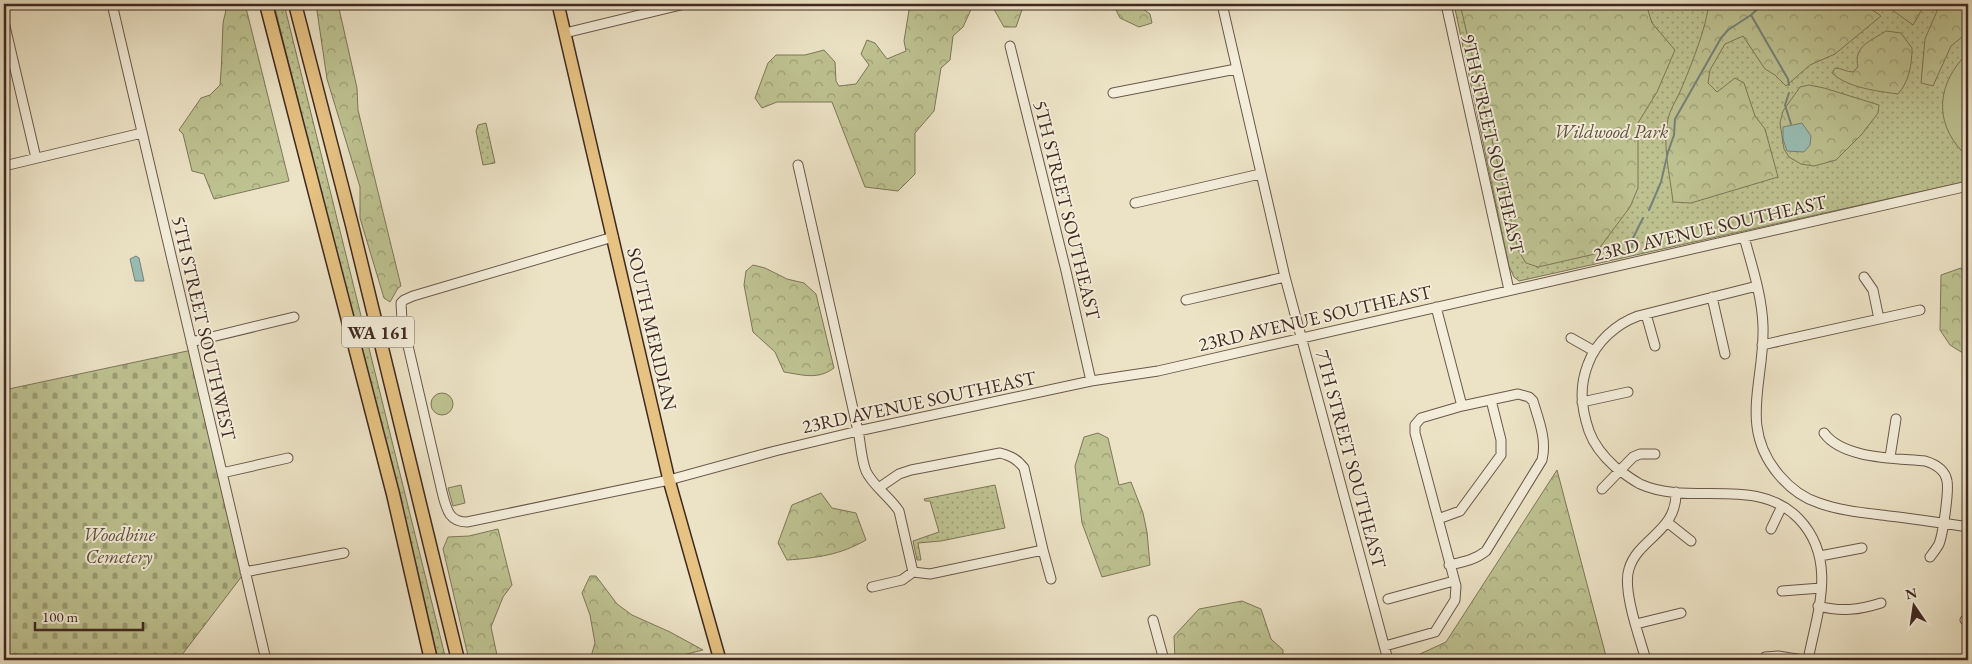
<svg xmlns="http://www.w3.org/2000/svg" width="1972" height="664" viewBox="0 0 1972 664" font-family="'EB Garamond',serif">
	<style>
		.green { fill: url(#green-dots); stroke: #7e7659 }
		.forest { fill: url(#forest-crowns); stroke: #7e7659 }
		.cemetery { fill: url(#cemetery-stones); stroke: #7e7659 }
		.pitch { fill: #bec291; stroke: #7e7659 }
		.water { fill: #99beb5; stroke: #75827a }
		.lines { fill: none; stroke-linecap: round; stroke-linejoin: round }
		.stream { stroke: #75827a; stroke-width: 2 }
		.minor-casing { stroke: #6a584a; stroke-width: 11 }
		.major-casing { stroke: #3f2921; stroke-width: 14 }
		.highway-casing { stroke: #3f2921; stroke-width: 15 }
		.minor { stroke: #f3edda; stroke-width: 9 }
		.major { stroke: #e6c283; stroke-width: 11 }
		.highway { stroke: #e6c283; stroke-width: 12 }
		.labels { text-anchor: middle; dominant-baseline: central; stroke-width: 4; stroke-linejoin: round; paint-order: stroke }
		.shield { fill: #f3edda; stroke: #756458; stroke-width: 1 }
		.shield-label { font-size: 18px; font-weight: bold; fill: #3f2921 }
		.park-label { font-size: 19px; font-style: italic; fill: #5f4f3d; stroke: #f3edda }
		.street-label { font-size: 19px; fill: #3f2921; stroke: #f3edda }
	</style>
	<defs>
		<pattern id="green-dots" width="8" height="8" patternUnits="userSpaceOnUse" patternTransform="scale(1.25)"><rect width="8" height="8" fill="#bec291"/><path d="M2 2h.1M6 6h.1" fill="none" stroke="#9c9e76" stroke-width="1.8" stroke-linecap="round"/></pattern>
		<pattern id="forest-crowns" width="20" height="18" patternUnits="userSpaceOnUse" patternTransform="scale(1.25)"><rect width="20" height="18" fill="#bec291"/><path d="M2 6a3 3 0 1 1 6 0M12 15a3 3 0 1 1 6 0" fill="none" stroke="#9c9e76"/></pattern>
		<pattern id="cemetery-stones" width="16" height="16" patternUnits="userSpaceOnUse" patternTransform="scale(1.25)"><rect width="16" height="16" fill="#bec291"/><path d="M2 7V4a2 2 0 0 1 4 0v3zM10 15v-3a2 2 0 0 1 4 0v3z" fill="#9c9e76"/></pattern>
	</defs>
	<rect width="100%" height="100%" fill="#ece3c6"/>
	<filter id="stains"><feTurbulence type="fractalNoise" baseFrequency=".004" numOctaves="4"/><feColorMatrix values="0 0 0 0 .2 0 0 0 0 .09 0 0 0 0 .02 0 0 0 .5 -.17"/></filter>
	<radialGradient id="worn" r=".72"><stop offset=".6" stop-color="#630" stop-opacity="0"/><stop offset="1" stop-color="#630" stop-opacity=".3"/></radialGradient>
	<path class="green" d="M274,4H284L446,660H437Z
		M1454,4H1968V181L1519,281L1514,277L1509,266Z
		M486,123L495,163L483,165L476,131L478,125Z
		M995,485L1005,528L941,541L918,543L921,560H917L913,541L939,532L930,501H925L924,499Z"/>
	<path class="forest" d="M225,4H245L289,181L214,199L204,174L192,171L183,134L179,130L201,98L210,95L220,85C222,64 222,44 223,24C224,15 227,13 225,4Z
		M316,4H338L357,88L358,110L401,286L398,288L390,302L384,298L360,218V187L327,79Z
		M933,4H979L973,5L963,27L953,36L950,60L941,68L934,111L915,133V174L898,191L865,187L832,102H777L762,108L755,98L768,63L776,55H805L824,50L835,62L836,81L839,86L856,84L869,65L861,54L867,40L875,43L887,59L906,51L904,41L909,10Z
		M991,4H1024L1016,27H1004Z
		M1113,4H1137L1150,14L1152,23L1139,27L1120,18Z
		M1460,4H1646L1652,23L1675,50L1657,92L1638,123V188L1630,207L1595,254L1538,267L1526,263L1518,250Z
		M1708,4H1864L1881,16L1835,54L1810,65L1786,86L1775,75L1765,69L1743,36L1725,44L1710,70L1708,83L1717,92L1735,78L1744,83L1755,116L1765,129L1778,177L1691,203L1673,202C1670,175 1662,145 1668,119C1670,110 1675,102 1679,94C1687,76 1709,22 1708,4Z
		M1884,4H1925L1913,25Z
		M1940,4H1968V32L1951,46L1933,86L1921,83L1925,39Z
		M1886,31L1901,33L1912,48C1912,64 1909,82 1898,94C1877,91 1848,88 1832,73L1835,68C1842,68 1846,72 1853,72L1858,67C1853,46 1871,41 1886,31Z
		M1809,85L1824,88L1879,105L1878,113L1862,134L1836,160L1814,166L1801,164L1789,157L1784,149L1780,123L1783,111L1800,87Z
		M753,265L765,268L787,279L804,283L816,294L834,368C818,380 803,375 784,372L775,352L753,332L744,285L746,271Z
		M1961,268L1968,283V354L1966,355L1950,345L1940,330L1941,275Z
		M1098,433L1108,438L1119,485L1131,482L1143,513L1147,532L1150,565L1102,577L1082,523L1075,466L1084,437Z
		M1557,470L1607,660H1407L1446,642Z
		M821,493L832,508L856,513L866,540C840,555 817,558 787,560L778,543L792,505Z
		M498,529L512,585L503,597L491,627L498,660H469L443,549L448,537L469,536Z
		M590,576H596L617,604L632,615L670,632L703,650L663,660H590L595,643L590,615L582,593Z
		M1242,601L1261,609L1271,639L1283,650V660H1175L1174,636L1199,609Z"/>
	<path class="cemetery" d="M192,350L245,572L178,660H4V390Z"/>
	<path class="pitch" d="M1963,58L1968,62V157C1936,129 1934,90 1963,58Z
		M431 404a11 11 0 1 1 22 0a11 11 0 1 1-22 0Z
		M461,485L465,503L453,506L448,488Z"/>
	<path class="water" d="M1802,123L1811,136L1810,145L1804,152L1787,151L1783,139V127Z
		M136,256L139,258L144,281H135L130,259Z"/>
	<g class="lines">
		<path class="stream" d="M1763,4L1751,15L1788,79L1789,85
			M1789,93L1785,105L1791,124
			M1649,210L1661,182L1668,152L1674,135L1675,119L1721,38L1728,30L1751,15
			M1632,247L1633,238L1643,218"/>
		<g class="minor-casing">
			<path id="minor" d="M112,4L266,660
				M1222,4L1285,277L1388,660
				M1446,4L1509,290
				M4,22L36,158
				M565,33L685,4
				M1010,46L1066,271L1091,381
				M1113,93L1236,69
				M798,165L858,431C861,444 861,459 866,471C872,485 890,497 899,511L913,572
				M4,166L142,133
				M1135,203L1260,174
				M613,237L413,296L404,300L401,303L402,320L443,496C447,511 450,522 467,522L669,480L775,451L858,431L1091,381L1158,371L1968,186
				M1744,237C1752,266 1762,296 1763,326C1765,381 1738,427 1779,475C1790,488 1803,498 1819,503C1841,511 1866,513 1889,516C1916,519 1942,523 1968,527
				M1864,277L1873,290L1879,319
				M1757,286L1638,316C1616,324 1596,342 1588,364C1579,387 1581,407 1589,431C1594,445 1604,457 1615,467C1623,473 1631,479 1640,484C1691,507 1757,475 1799,519C1838,560 1817,613 1808,660
				M1712,297L1725,354
				M1186,300L1285,277
				M1646,314L1655,346
				M1571,338L1594,351
				M191,342L294,317
				M1762,345L1920,310
				M1582,402L1628,392
				M1824,433C1843,459 1895,458 1925,461C1935,464 1945,469 1947,481C1949,491 1943,534 1939,544C1937,548 1933,553 1930,557
				M1890,457L1896,419
				M222,473L288,458
				M1602,489L1633,457L1640,454H1655
				M1438,519L1460,511L1501,455V440L1491,400
				M1667,522L1691,541
				M1771,529L1782,506
				M1043,550L1051,579
				M1820,556L1862,548
				M1449,565C1463,562 1475,560 1486,551L1542,460C1547,440 1539,421 1533,401L1529,397L1518,394L1462,406
				M245,572L344,553
				M872,587L902,580L913,572L930,574L1043,550L1024,468C1017,459 1011,456 1000,453L911,470L899,474L880,487
				M1782,591L1821,588
				M1388,599L1454,581
				M1818,606C1841,612 1859,610 1881,603
				M1153,620L1164,660
				M1965,620L1968,618
				M1636,624L1681,613
				M1385,646L1435,632L1455,600L1456,586L1415,433V425L1421,418L1462,406L1436,307
				M1765,657L1778,656L1803,660
				M1646,660C1640,639 1622,590 1629,569C1638,538 1677,532 1676,492"/>
		</g>
		<g class="major-casing">
			<path id="major" d="M558,4L669,480L720,660"/>
		</g>
		<g class="highway-casing">
			<path id="highway" d="M266,4L393,494L431,660
				M295,4L352,225L458,660"/>
		</g>
		<use href="#minor" class="minor"/>
		<use href="#major" class="major"/>
		<use href="#highway" class="highway"/>
	</g>
	<g class="labels">
		<rect class="shield" x="342" y="316.5" width="72" height="31" rx="4"/>
		<g class="shield-label">
			<text x="378" y="332">WA 161</text>
		</g>
		<g class="park-label">
			<text x="1611" y="131">Wildwood Park</text>
			<text x="119" y="534">Woodbine<tspan x="119" dy="22">Cemetery</tspan></text>
		</g>
		<g class="street-label">
			<text transform="translate(1493 144) rotate(77)">9TH STREET SOUTHEAST</text>
			<text transform="translate(1067 210) rotate(76)">5TH STREET SOUTHEAST</text>
			<text transform="translate(1710 228) rotate(-13)">23RD AVENUE SOUTHEAST</text>
			<text transform="translate(1315 318) rotate(-13)">23RD AVENUE SOUTHEAST</text>
			<text transform="translate(204 328) rotate(77)">5TH STREET SOUTHWEST</text>
			<text transform="translate(652 329) rotate(77)">SOUTH MERIDIAN</text>
			<text transform="translate(919 402) rotate(-12)">23RD AVENUE SOUTHEAST</text>
			<text transform="translate(1351 459) rotate(75)">7TH STREET SOUTHEAST</text>
		</g>
	</g>
	<rect width="1972" height="664" fill="none" stroke="#ece3c6" stroke-width="20"/>
	<rect x="5" y="5" width="1962" height="654" fill="none" stroke="#3f2921" stroke-width="2.5"/>
	<rect x="10" y="10" width="1952" height="644" fill="none" stroke="#3f2921"/>
	<g transform="translate(1914 606) rotate(347)" stroke="#f3edda" stroke-width="4" paint-order="stroke">
	<path d="M0-4L9 19L0 12L-9 19Z" fill="#3f2921"/>
	<text y="-8" font-size="14" font-weight="bold" text-anchor="middle" fill="#3f2921">N</text>
	</g>
	<path d="M35 622v8h108v-8" fill="none" stroke="#3f2921" stroke-width="2.5"/>
	<text x="42" y="622" font-size="15" fill="#3f2921" stroke="#f3edda" stroke-width="4" paint-order="stroke">100 m</text>
	<rect width="100%" height="100%" filter="url(#stains)"/>
	<rect width="100%" height="100%" fill="url(#worn)"/>
</svg>
